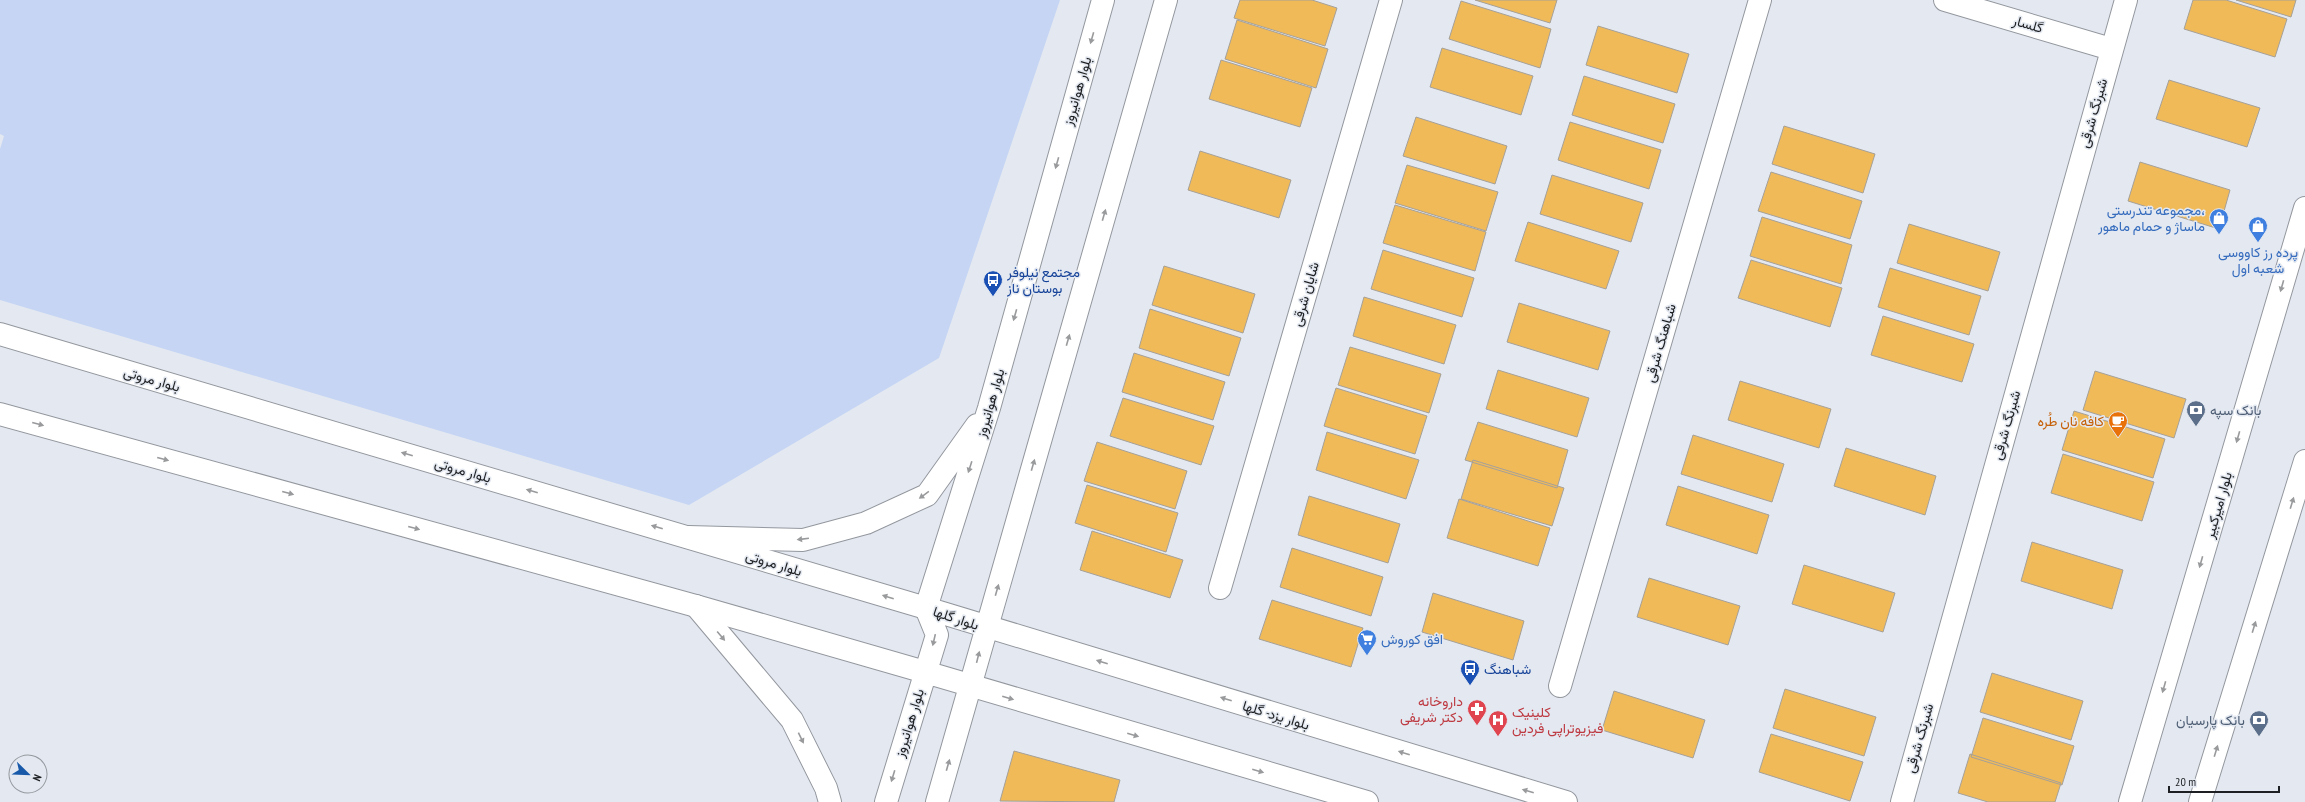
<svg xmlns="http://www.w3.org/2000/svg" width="2305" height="802" viewBox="0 0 2305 802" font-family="'PT Sans Narrow',Vazirmatn,sans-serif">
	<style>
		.green { fill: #c6d5f3 }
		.building { fill: #f1ba59; stroke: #a5a098 }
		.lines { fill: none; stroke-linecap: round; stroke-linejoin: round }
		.minor-casing { stroke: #93979e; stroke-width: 24 }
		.tertiary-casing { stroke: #93979e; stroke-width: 24 }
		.secondary-casing { stroke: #93979e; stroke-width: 24 }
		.minor { stroke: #fff; stroke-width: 22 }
		.tertiary { stroke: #fff; stroke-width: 22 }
		.secondary { stroke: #fff; stroke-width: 22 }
		.oneway { fill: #999a9c }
		.labels { text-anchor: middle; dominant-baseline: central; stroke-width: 3; stroke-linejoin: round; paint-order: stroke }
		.street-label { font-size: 14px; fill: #1d1f22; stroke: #e4e9f1 }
		.shop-label { font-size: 14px; fill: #366cbe; stroke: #e4e9f1; text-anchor: end }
		.transit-label { font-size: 14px; fill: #164399; stroke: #e4e9f1; text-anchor: start }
		.service-label { font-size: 14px; fill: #4e5e75; stroke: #e4e9f1; text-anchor: start }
		.food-label { font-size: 14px; fill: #c56008; stroke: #e4e9f1; text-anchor: end }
		.health-label { font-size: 14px; fill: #be3a42; stroke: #e4e9f1; text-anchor: end }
	</style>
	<rect width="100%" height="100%" fill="#e4e9f1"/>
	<path class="green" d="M0,0H1060L939,358L689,505L0,300V149L4,136L0,134Z"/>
	<path class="building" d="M1240,0H1312L1337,8L1325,46L1234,18Z
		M1475,0H1557L1550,23Z
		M2193,0H2226L2287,19L2275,57L2184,29Z
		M2236,0H2296L2291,17Z
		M1461,1L1551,29L1540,68L1449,39Z
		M1237,20L1328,49L1316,88L1225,59Z
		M1598,26L1689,54L1677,93L1586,65Z
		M1442,48L1533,76L1521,115L1430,87Z
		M1221,60L1312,88L1300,127L1209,99Z
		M1584,76L1675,104L1663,143L1572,115Z
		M2169,80L2260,108L2247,147L2156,119Z
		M1416,117L1507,146L1495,184L1403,156Z
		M1570,122L1661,150L1649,189L1558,160Z
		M1784,126L1875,154L1863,193L1772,164Z
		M1200,151L1291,180L1279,218L1188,190Z
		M2140,162L2230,190L2219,229L2128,201Z
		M1407,165L1498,192L1486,231L1395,203Z
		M1771,172L1862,201L1850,239L1758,211Z
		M1552,175L1643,203L1631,242L1540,214Z
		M1395,205L1486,232L1475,271L1383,243Z
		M1762,217L1852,245L1841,284L1750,256Z
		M1528,222L1619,251L1606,289L1515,261Z
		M1909,224L2000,252L1988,291L1897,263Z
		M1383,250L1474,278L1462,317L1371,289Z
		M1751,260L1842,288L1830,327L1738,298Z
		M1164,266L1255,294L1243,333L1152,305Z
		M1890,268L1981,296L1969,335L1878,307Z
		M1364,297L1456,325L1444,364L1353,336Z
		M1519,303L1610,331L1598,370L1507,342Z
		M1150,309L1241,338L1229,376L1139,348Z
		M1883,316L1974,344L1962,382L1871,355Z
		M1350,347L1441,374L1429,413L1338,385Z
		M1134,353L1225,382L1213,420L1122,392Z
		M1498,370L1589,398L1577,437L1486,409Z
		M2095,371L2186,399L2174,438L2083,410Z
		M1740,381L1831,409L1819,448L1728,420Z
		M1336,388L1427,416L1415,454L1324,426Z
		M1123,398L1214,426L1201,465L1110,436Z
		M2074,411L2165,439L2153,478L2062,450Z
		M1478,422L1568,450L1557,488L1465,460Z
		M1327,432L1419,460L1406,499L1316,470Z
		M1693,435L1784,464L1772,502L1681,474Z
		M1097,442L1187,471L1175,509L1084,481Z
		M1846,448L1936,476L1925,515L1834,486Z
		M2063,454L2154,482L2142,521L2051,493Z
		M1473,460L1564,488L1552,526L1461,499Z
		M1087,485L1178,513L1166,552L1075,523Z
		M1678,486L1769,515L1757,554L1666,525Z
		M1309,496L1400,524L1388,563L1298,535Z
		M1459,499L1550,528L1538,566L1447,538Z
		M1092,531L1183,560L1170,598L1080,570Z
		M2032,542L2123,570L2112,609L2021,581Z
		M1292,548L1383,577L1371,616L1280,587Z
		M1804,565L1895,593L1883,632L1792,604Z
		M1649,578L1740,606L1728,645L1637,617Z
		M1433,593L1524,621L1513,660L1422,632Z
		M1272,600L1363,628L1351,667L1259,639Z
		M1992,673L2083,701L2071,740L1980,712Z
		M1785,689L1876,717L1864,756L1773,728Z
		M1614,691L1705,720L1693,758L1602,730Z
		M1983,718L2074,746L2062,785L1971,757Z
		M1771,734L1863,762L1850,801L1759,772Z
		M1014,751L1120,780L1114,802L1000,801Z
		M1970,754L2061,783L2055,802H1988L1958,793Z"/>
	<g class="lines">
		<g class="minor-casing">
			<path id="minor" d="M1220,588L1391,0
				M1560,686L1760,0
				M1902,802L2126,0"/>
		</g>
		<g class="tertiary-casing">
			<path id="tertiary" d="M1945,0L2111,49
				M0,334L926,608
				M0,414L696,606L925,672"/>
		</g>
		<g class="secondary-casing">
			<path id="secondary" d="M688,537L803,540L866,523L927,495L977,425
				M696,606L792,720L826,788L830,802
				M926,608L1566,802
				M925,672L1367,802
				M886,802L937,635L926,608L989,408L1103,0
				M937,802L1166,0
				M2130,802L2305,208
				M2200,802L2305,461"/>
		</g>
		<use href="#minor" class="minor"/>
		<use href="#tertiary" class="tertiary"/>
		<use href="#secondary" class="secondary"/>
	</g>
	<defs><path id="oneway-solid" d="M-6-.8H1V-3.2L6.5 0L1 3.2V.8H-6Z"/></defs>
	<g class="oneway">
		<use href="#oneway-solid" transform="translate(1092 38) rotate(106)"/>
		<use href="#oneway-solid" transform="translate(1057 163) rotate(106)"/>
		<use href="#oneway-solid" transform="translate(1104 215) rotate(-74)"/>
		<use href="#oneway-solid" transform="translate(2282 286) rotate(106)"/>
		<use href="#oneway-solid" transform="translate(1015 315) rotate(106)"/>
		<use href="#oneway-solid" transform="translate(1068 340) rotate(-74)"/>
		<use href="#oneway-solid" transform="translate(38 424) rotate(15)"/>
		<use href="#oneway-solid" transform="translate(2238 437) rotate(106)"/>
		<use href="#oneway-solid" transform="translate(407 454) rotate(-164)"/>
		<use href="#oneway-solid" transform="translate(163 459) rotate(15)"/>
		<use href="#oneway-solid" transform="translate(1033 465) rotate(-74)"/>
		<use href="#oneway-solid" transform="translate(970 467) rotate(108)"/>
		<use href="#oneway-solid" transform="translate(532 491) rotate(-164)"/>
		<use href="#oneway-solid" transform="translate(288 493) rotate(15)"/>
		<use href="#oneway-solid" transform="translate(924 495) rotate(144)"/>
		<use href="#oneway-solid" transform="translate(2292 503) rotate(-73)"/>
		<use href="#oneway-solid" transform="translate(657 527) rotate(-164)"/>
		<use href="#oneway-solid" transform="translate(414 528) rotate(15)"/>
		<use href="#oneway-solid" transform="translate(803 539) rotate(173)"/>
		<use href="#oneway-solid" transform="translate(2201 562) rotate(106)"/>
		<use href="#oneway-solid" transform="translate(997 590) rotate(-74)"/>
		<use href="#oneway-solid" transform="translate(888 597) rotate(-163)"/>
		<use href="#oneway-solid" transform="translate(2254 627) rotate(-73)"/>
		<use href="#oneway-solid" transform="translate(721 636) rotate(50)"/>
		<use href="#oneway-solid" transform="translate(934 640) rotate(103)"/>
		<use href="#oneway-solid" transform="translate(978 657) rotate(-76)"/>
		<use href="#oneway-solid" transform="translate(1102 662) rotate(-163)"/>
		<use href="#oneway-solid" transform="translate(2164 687) rotate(106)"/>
		<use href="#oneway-solid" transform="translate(1008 698) rotate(16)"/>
		<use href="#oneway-solid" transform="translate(1226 699) rotate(-163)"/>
		<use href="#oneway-solid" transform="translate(1133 735) rotate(16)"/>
		<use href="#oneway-solid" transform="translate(801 738) rotate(64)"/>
		<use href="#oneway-solid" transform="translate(2216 751) rotate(-73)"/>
		<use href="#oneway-solid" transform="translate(1404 753) rotate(-163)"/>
		<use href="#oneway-solid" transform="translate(948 765) rotate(-74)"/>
		<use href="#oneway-solid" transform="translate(1258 771) rotate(16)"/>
		<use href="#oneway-solid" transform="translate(893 776) rotate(107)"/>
		<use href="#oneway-solid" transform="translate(1528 791) rotate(-164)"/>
	</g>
	<defs>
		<g id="shop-pin" transform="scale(1)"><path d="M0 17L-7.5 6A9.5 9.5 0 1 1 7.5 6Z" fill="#3f7fe0" stroke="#e4e9f1"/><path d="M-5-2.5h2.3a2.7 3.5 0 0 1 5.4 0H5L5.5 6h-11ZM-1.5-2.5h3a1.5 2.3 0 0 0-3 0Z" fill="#fff"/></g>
		<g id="bus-pin" transform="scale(1)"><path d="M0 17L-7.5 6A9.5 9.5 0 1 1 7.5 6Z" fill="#1a4fb4" stroke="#e4e9f1"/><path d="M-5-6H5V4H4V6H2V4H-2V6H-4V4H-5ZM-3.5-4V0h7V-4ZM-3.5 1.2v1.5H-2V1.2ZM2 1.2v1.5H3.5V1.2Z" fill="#fff"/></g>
		<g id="bank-pin" transform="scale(1)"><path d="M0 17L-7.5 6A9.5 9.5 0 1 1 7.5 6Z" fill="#5c6f8a" stroke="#e4e9f1"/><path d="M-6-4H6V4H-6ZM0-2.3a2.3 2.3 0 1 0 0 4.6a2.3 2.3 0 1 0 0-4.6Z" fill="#fff"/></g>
		<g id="cafe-pin" transform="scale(1)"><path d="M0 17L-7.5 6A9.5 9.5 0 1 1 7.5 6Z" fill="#e8710a" stroke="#e4e9f1"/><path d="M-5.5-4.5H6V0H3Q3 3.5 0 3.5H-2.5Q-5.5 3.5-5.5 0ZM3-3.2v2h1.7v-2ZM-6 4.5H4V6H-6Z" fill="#fff"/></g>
		<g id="supermarket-pin" transform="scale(1)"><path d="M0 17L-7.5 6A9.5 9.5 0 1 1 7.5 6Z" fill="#3f7fe0" stroke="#e4e9f1"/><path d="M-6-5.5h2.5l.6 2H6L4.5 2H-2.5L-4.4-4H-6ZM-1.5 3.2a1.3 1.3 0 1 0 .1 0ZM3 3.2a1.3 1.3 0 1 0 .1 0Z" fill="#fff"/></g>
		<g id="pharmacy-pin" transform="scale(1)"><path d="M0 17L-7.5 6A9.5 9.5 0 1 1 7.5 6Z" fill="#e0444e" stroke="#e4e9f1"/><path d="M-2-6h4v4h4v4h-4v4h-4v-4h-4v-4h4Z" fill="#fff"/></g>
		<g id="hospital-pin" transform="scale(1)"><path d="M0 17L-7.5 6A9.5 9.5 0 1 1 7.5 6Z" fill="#e0444e" stroke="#e4e9f1"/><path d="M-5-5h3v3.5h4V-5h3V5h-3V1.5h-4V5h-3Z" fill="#fff"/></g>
	</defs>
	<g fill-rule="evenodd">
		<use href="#shop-pin" x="2219" y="218"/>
		<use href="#shop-pin" x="2258" y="226"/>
		<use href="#bus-pin" x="993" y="280"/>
		<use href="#bank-pin" x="2196" y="410"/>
		<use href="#cafe-pin" x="2118" y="421"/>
		<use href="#supermarket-pin" x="1367" y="639"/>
		<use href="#bus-pin" x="1470" y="669"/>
		<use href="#pharmacy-pin" x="1477" y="709"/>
		<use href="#hospital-pin" x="1498" y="720"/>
		<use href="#bank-pin" x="2259" y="720"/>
	</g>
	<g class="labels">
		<g class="street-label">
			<text transform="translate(2028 24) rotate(16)">گلسار</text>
			<text transform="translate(1077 91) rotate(-74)">بلوار هوانیروز</text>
			<text transform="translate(2093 113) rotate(-74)">شبرنگ شرقی</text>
			<text transform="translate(1305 294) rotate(-74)">شایان شرقی</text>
			<text transform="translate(1660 343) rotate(-74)">شباهنگ شرقی</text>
			<text transform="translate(152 379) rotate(16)">بلوار مروتی</text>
			<text transform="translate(990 403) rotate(-74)">بلوار هوانیروز</text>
			<text transform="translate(2006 425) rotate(-74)">شبرنگ شرقی</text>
			<text transform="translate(463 470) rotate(16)">بلوار مروتی</text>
			<text transform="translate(2218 505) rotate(-74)">بلوار امیرکبیر</text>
			<text transform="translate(774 563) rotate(17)">بلوار مروتی</text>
			<text transform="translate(956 618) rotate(18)">بلوار گلها</text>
			<text transform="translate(1276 715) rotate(17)">بلوار یزد- گلها</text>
			<text transform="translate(909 723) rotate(-73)">بلوار هوانیروز</text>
			<text transform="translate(1919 738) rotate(-74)">شبرنگ شرقی</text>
		</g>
		<g class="shop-label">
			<text x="2205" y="210">مجموعه تندرستی،<tspan x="2205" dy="16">ماساژ و حمام ماهور</tspan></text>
			<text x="2258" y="252" text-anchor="middle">پرده رز کاووسی<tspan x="2258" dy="16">شعبه اول</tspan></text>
			<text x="1381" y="639" text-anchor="start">افق کوروش</text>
		</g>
		<g class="transit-label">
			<text x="1007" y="272">مجتمع نیلوفر<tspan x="1007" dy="16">بوستان ناز</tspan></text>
			<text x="1484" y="669">شباهنگ</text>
		</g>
		<g class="service-label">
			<text x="2210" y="410">بانک سپه</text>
			<text x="2245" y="720" text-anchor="end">بانک پارسیان</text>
		</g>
		<g class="food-label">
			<text x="2104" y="421">کافه نان طُره</text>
		</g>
		<g class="health-label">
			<text x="1463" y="701">داروخانه<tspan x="1463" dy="16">دکتر شریفی</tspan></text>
			<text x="1512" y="712" text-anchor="start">کلینیک<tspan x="1512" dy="16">فیزیوتراپی فردین</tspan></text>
		</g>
	</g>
	<g transform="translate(28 774) rotate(113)"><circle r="19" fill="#e4e9f1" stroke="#94989e"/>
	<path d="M0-3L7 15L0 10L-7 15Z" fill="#1959aa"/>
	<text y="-6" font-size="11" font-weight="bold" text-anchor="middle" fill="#1d1f22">N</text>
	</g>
	<path d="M2169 786v6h110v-6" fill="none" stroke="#1d1f22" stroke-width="2"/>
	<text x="2175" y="786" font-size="12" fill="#1d1f22" stroke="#e4e9f1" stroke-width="3" paint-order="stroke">20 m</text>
</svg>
